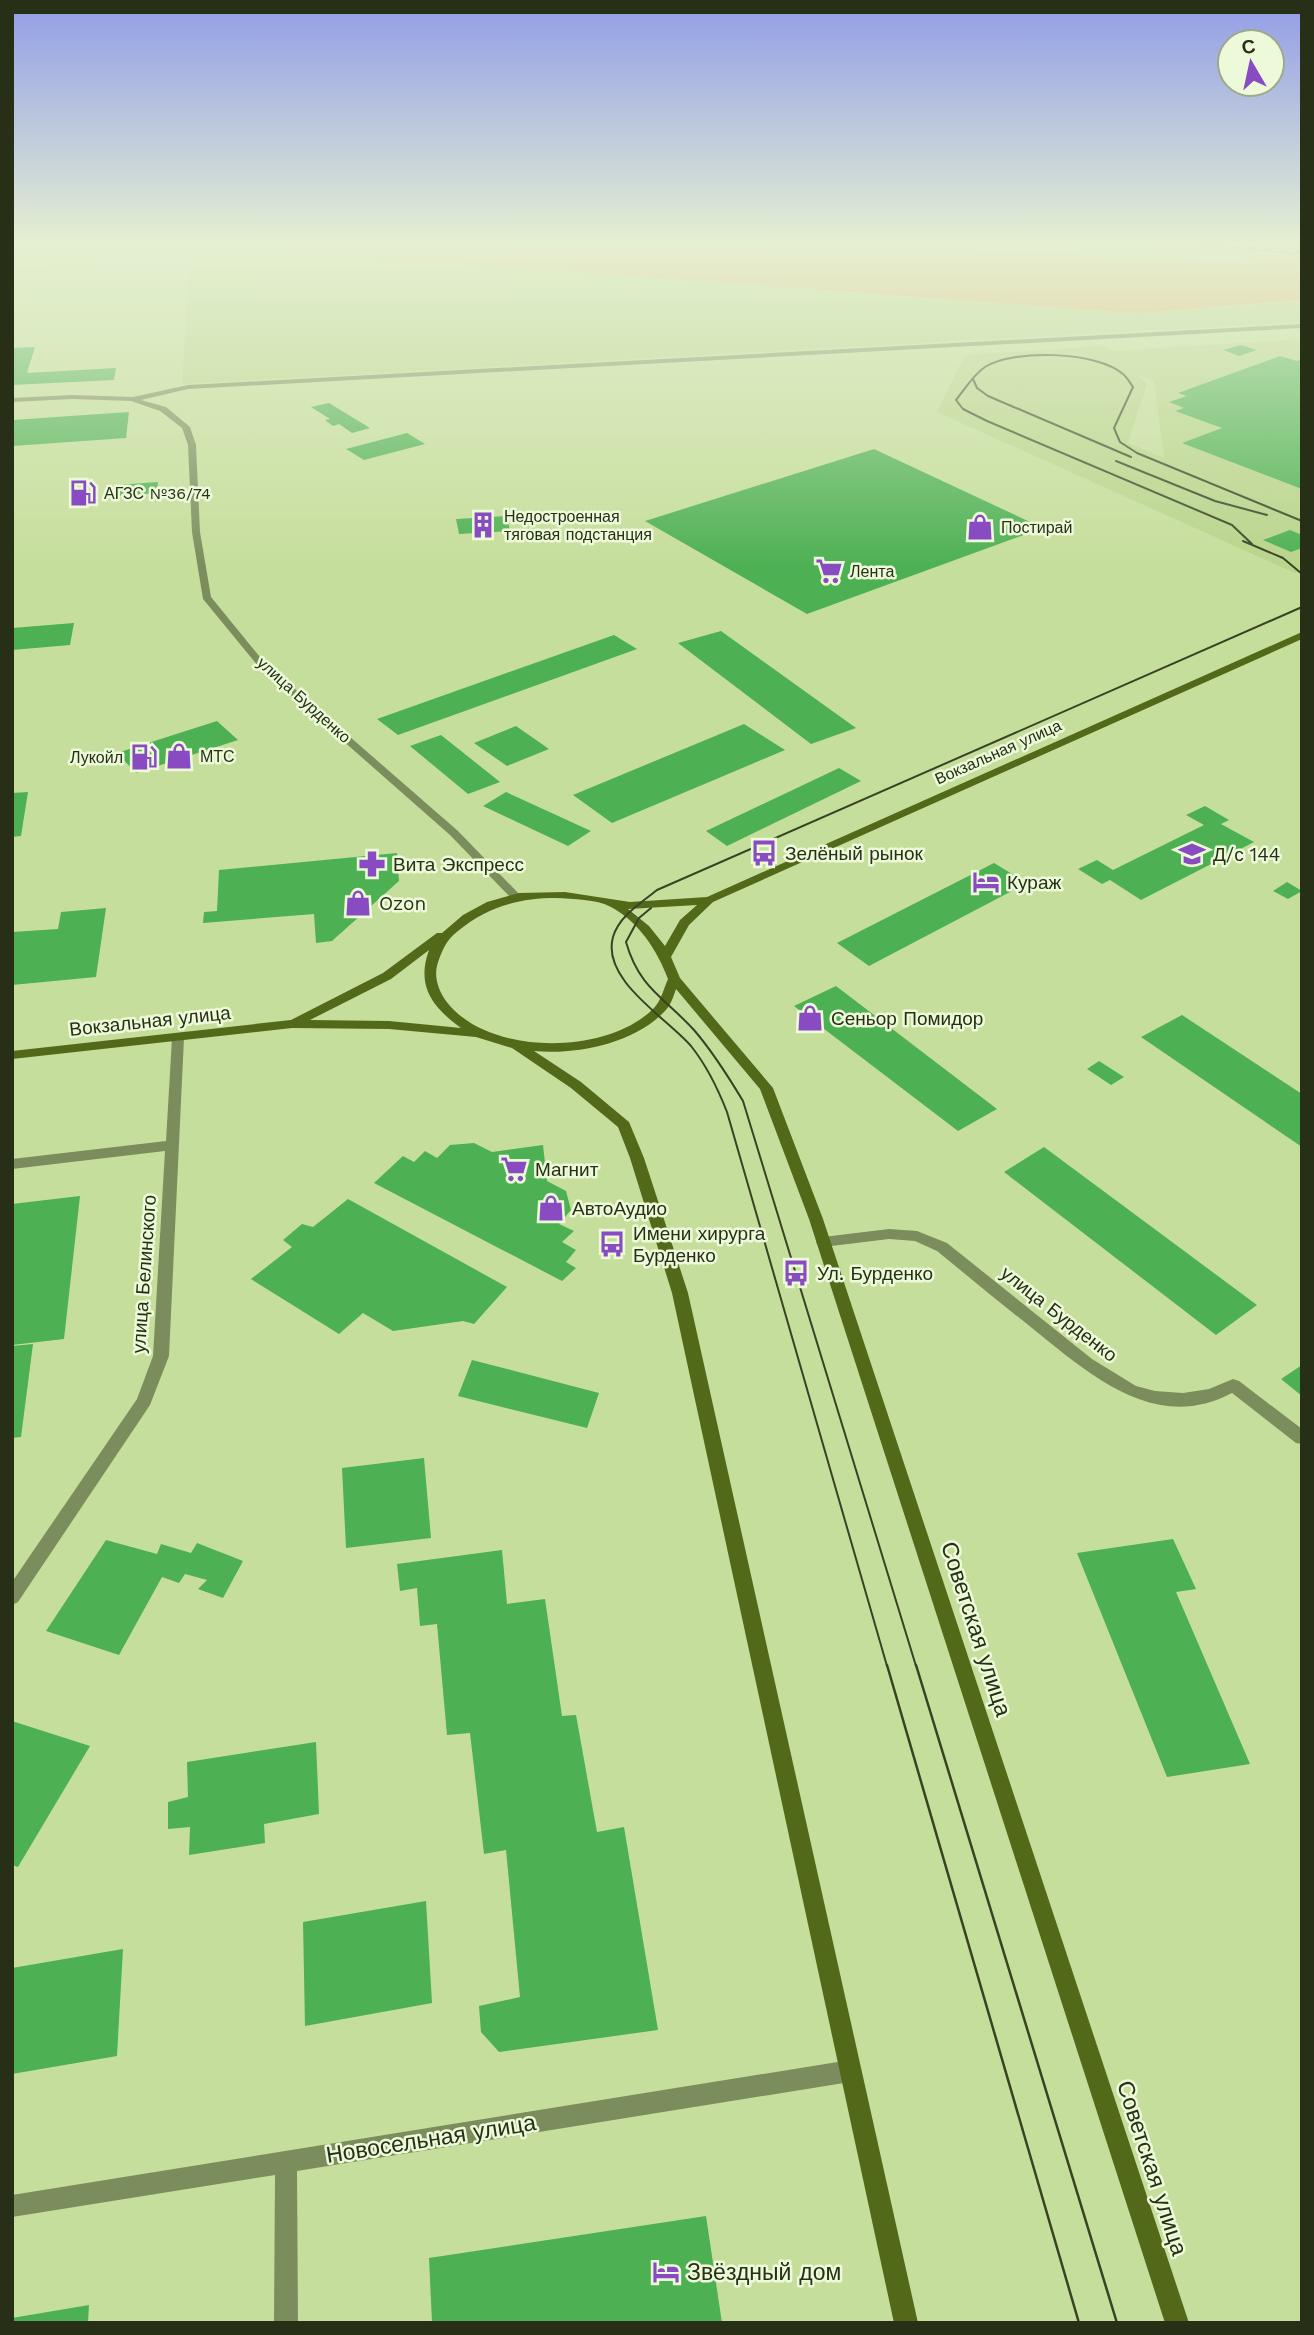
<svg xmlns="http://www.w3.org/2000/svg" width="1314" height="2335" viewBox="0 0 1314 2335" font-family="'Work Sans',sans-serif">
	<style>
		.built { fill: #b9d48b; fill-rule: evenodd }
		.green { fill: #e6a86b }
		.building { fill: #4db053 }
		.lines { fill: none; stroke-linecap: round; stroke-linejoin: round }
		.minor { fill: #7b8d5c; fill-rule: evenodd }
		.secondary { fill: #526919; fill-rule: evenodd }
		.tram-far1 { stroke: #384324; stroke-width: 2 }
		.tram { stroke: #384324; stroke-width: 2.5 }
		.rail-casing { stroke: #384324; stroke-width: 4.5 }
		.rail { stroke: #edfad9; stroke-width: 2.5; stroke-dasharray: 8; stroke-linecap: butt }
		.labels { text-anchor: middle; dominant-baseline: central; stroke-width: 5; stroke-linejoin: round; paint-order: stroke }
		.far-poi-label { font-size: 16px; fill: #273016; stroke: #edfad9; text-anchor: start }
		.far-street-label { font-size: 16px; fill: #273016; stroke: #edfad9 }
		.poi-label { font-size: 19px; fill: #273016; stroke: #edfad9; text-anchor: start }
		.street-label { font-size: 19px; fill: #273016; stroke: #edfad9 }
		.near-street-label { font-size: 23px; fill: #273016; stroke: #edfad9 }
		.near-poi-label { font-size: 23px; fill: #273016; stroke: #edfad9; text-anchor: start }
	</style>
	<rect width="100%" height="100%" fill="#c6de9c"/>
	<path class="built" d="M12,241H185L207,245L1137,313L1302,301V322L182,384L190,265L12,274Z
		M1302,339V570L1295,573L937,412L965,355L1105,346L1110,351ZM1135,373L1154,381L1164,458L1128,443L1147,384Z"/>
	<path class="green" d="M185,241H821L1251,264L1247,253L1234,256L1198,255L1033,241H1281L1302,242V300L1137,313L207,245Z"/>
	<path class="building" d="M1241,345L1257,350L1239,356L1223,350Z
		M35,347L27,373L116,368L114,380L12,385V348Z
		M1280,356L1297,361L1302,359V489L1182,443L1222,428L1175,411L1184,408L1169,402L1187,396L1178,393Z
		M329,403L370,428L352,433L339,424L333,426L325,420L330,419L311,407Z
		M129,412L126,438L12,446V420Z
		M407,433L425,444L364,460L346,449Z
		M874,449L1043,528L807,614L645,521Z
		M158,482L157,493L114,496L115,485Z
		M507,516L510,531L459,534L456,519Z
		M1290,530L1302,535V548L1291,552L1263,540Z
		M74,623L70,645L12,650V628Z
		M721,631L856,728L811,744L678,643Z
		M614,635L637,649L398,735L377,719Z
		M217,721L238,740L136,773L117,753Z
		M744,724L785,750L612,823L573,795Z
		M516,726L549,749L507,766L474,743Z
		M441,735L500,782L468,794L410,746Z
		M839,768L861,781L727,846L706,831Z
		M28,792L21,836L12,837V793Z
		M506,792L591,831L568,846L483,806Z
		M1205,806L1229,820L1221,824L1254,842L1141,900L1110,880L1102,884L1078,869L1097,860L1113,870L1204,825L1186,815Z
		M397,853L399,881L332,941L316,943L314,914L203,923L204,912L217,911L219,870Z
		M994,863L1027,883L869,966L837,943Z
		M1287,882L1302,891L1288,899L1273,891Z
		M106,908L96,977L12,985V932L58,929L61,912Z
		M836,986L997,1109L958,1131L794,1006Z
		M1182,1015L1302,1094V1147L1141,1037Z
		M1099,1061L1124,1077L1111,1085L1087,1069Z
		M474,1143L492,1152L543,1145L547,1181L566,1191L571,1210L559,1224L574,1231L562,1242L576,1250L566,1262L576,1268L562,1281L374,1183L403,1156L414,1162L425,1151L437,1158L450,1145Z
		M1044,1147L1257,1305L1216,1335L1004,1172Z
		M80,1196L64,1339L12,1345V1204Z
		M348,1199L507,1287L474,1324L463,1321L393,1331L363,1313L339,1334L251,1279L292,1247L283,1240L302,1224L313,1227Z
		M33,1344L21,1437L12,1438V1346Z
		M472,1360L599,1393L587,1428L458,1396Z
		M1302,1365V1396L1281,1379Z
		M424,1458L431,1538L346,1548L342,1468Z
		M1173,1539L1196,1589L1176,1592L1250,1764L1167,1777L1077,1553Z
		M106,1540L157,1554L161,1544L191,1553L197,1543L243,1561L223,1598L198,1589L207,1580L185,1574L179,1583L162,1577L119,1655L46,1631Z
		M502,1550L507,1604L545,1599L562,1716L576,1715L597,1832L624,1827L658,2030L499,2052L481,2032L479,2006L520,1997L506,1850L484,1854L470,1733L447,1735L437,1624L420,1626L417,1588L400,1591L397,1564Z
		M12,1721L90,1746L18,1867L12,1865Z
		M316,1742L319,1814L264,1824L265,1843L189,1855L190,1827L168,1829V1802L188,1797L187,1762Z
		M426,1901L432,2003L305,2026L303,1922Z
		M123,1949L117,2056L12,2074V1968Z
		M706,2216L722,2323H432L429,2258Z
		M89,2305L88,2323H12V2318Z"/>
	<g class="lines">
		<path class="minor" d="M1302,324V328L188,389L141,400L166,407L190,427L196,445L200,532L211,597L264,662L458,831L521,896V900H513L450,835L258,666L203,599L192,532L188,445L182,428L160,411L131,401L72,399L12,402V398L72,395L133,397L188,385Z
			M178,1034L184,1038L169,1356L150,1405L18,1602L12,1605V1582L137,1399L153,1356L165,1151L12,1169V1159L166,1141L172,1038Z
			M889,1229L917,1231L947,1243L1092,1359L1136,1386L1155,1391L1183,1393L1209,1389L1233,1379L1239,1381L1302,1429V1444L1296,1443L1232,1393C1155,1434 1089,1374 1032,1328C1000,1303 969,1277 937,1251L915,1241L889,1239L823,1247L818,1246L816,1242L818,1238L823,1237Z
			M850,2060L858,2063L861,2071L858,2079L850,2082L297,2171L298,2323H274L275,2175L12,2217V2195Z"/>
		<path class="secondary" d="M1302,632V639L713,902L689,925L671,957L680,978L773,1088L823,1219L1189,2323H1165L809,1219L760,1089L676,989C673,998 670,1007 663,1013C632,1044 576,1055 534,1051L581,1082L629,1122L644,1158L688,1293L918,2323H894L672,1293L630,1158L618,1127L571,1088L512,1048L476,1037L389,1029L292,1028L12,1059V1051L291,1020L383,973L437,933H442L463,915L487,902L519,893L565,892L630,902L707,897ZM556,898C573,899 596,899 611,907C639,922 657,950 668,979C664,988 661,1001 654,1008C607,1056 487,1056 446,1001C439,991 434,978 437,966C441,952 446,940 458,931C487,907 519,898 556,898ZM697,905L680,920L665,946L649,926L628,909ZM429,950C416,986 432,1007 461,1028L389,1021L310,1020L391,979Z"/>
		<path class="tram-far1" d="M973,379L977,388L988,396L1131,457
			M1116,461L1215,501L1267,515
			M1243,541L1283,558L1302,574
			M1252,544L1232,525L987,421L963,409L956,400C965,389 973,375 985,367C1013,349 1097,351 1123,374C1127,377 1130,383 1133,387L1114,428L1120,442L1137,453L1302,521
			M651,908L639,918L626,942C639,988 664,997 694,1030C713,1052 728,1076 743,1101L916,1666
			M887,1666L727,1112C718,1089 707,1066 691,1046C667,1018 601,980 613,937C619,916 641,903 657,890L1302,607"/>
		<path class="tram" d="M887,1665L1079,2323
			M916,1665L1117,2323"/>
		<g class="rail-casing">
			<path id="rail" d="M1145,241L1302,252"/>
		</g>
		<use href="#rail" class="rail"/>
	</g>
	<linearGradient id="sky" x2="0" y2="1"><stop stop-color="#919de7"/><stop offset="0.43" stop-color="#e5f0d2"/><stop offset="1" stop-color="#e5f0d2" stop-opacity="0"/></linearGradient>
	<rect width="1314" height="567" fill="url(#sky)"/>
	<defs>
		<g id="fuel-bare" transform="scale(2.1)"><path d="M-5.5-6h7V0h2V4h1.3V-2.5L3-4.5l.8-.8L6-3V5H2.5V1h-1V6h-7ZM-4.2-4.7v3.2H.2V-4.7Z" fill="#884bc1" stroke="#edfad9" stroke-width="2.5" paint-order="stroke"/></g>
		<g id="building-bare" transform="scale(2.1)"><path d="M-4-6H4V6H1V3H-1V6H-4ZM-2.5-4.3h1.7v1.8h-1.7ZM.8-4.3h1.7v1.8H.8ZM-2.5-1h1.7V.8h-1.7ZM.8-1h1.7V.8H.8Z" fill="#884bc1" stroke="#edfad9" stroke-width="2.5" paint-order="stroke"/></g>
		<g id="shop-bare" transform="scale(2.1)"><path d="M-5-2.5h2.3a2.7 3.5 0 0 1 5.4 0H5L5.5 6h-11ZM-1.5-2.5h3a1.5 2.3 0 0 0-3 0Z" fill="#884bc1" stroke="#edfad9" stroke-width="2.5" paint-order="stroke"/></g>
		<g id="supermarket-bare" transform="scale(2.1)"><path d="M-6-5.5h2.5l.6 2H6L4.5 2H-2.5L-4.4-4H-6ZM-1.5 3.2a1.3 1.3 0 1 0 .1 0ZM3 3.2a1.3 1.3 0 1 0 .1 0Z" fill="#884bc1" stroke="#edfad9" stroke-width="2.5" paint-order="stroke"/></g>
		<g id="bus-bare" transform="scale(2.1)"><path d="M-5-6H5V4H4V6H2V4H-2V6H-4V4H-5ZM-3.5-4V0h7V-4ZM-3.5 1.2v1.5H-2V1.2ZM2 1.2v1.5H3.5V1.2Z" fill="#884bc1" stroke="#edfad9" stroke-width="2.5" paint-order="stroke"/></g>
		<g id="school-bare" transform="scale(2.1)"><path d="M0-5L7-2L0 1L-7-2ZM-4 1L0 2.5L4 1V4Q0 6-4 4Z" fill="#884bc1" stroke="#edfad9" stroke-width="2.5" paint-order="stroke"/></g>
		<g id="pharmacy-bare" transform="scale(2.1)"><path d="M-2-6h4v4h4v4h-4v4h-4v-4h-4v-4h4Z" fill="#884bc1" stroke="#edfad9" stroke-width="2.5" paint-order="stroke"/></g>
		<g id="hotel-bare" transform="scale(2.1)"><path d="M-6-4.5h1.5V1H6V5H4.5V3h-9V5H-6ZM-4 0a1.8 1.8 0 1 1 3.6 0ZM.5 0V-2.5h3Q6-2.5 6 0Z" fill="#884bc1" stroke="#edfad9" stroke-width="2.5" paint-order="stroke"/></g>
	</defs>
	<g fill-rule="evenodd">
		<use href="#fuel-bare" x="83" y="493"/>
		<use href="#building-bare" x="483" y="525"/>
		<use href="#shop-bare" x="980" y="527"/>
		<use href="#supermarket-bare" x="829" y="571"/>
		<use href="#shop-bare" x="179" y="756"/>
		<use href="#fuel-bare" x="144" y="757"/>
		<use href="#bus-bare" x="764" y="853"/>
		<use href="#school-bare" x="1192" y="854"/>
		<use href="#pharmacy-bare" x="372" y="864"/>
		<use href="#hotel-bare" x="986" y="882"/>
		<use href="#shop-bare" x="358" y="903"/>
		<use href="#shop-bare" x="810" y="1018"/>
		<use href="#supermarket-bare" x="514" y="1169"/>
		<use href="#shop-bare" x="551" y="1208"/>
		<use href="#bus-bare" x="612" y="1244"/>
		<use href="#bus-bare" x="796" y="1273"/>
		<use href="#hotel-bare" x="666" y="2272"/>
	</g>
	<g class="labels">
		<g class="far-poi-label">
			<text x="104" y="493">АГЗС №36/74</text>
			<text x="504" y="516">Недостроенная<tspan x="504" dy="18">тяговая подстанция</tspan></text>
			<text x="1001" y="527">Постирай</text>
			<text x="850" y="571">Лента</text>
			<text x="200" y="756">МТС</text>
			<text x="123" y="757" text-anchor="end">Лукойл</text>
		</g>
		<g class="far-street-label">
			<text transform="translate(304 700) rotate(42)">улица Бурденко</text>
			<text transform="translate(998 752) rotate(-24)">Вокзальная улица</text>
		</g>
		<g class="poi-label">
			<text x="785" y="853">Зелёный рынок</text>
			<text x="1213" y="854">Д/с 144</text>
			<text x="393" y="864">Вита Экспресс</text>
			<text x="1007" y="882">Кураж</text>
			<text x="379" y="903">Ozon</text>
			<text x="831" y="1018">Сеньор Помидор</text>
			<text x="535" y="1169">Магнит</text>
			<text x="572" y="1208">АвтоАудио</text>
			<text x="633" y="1233">Имени хирурга<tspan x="633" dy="22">Бурденко</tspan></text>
			<text x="817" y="1273">Ул. Бурденко</text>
		</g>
		<g class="street-label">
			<text transform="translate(150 1021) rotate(-6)">Вокзальная улица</text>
			<text transform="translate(144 1274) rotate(-86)">улица Белинского</text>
			<text transform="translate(1059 1314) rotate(38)">улица Бурденко</text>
		</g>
		<g class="near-street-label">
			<text transform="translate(976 1629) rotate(72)">Советская улица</text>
			<text transform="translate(431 2139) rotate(-9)">Новосельная улица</text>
			<text transform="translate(1152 2168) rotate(72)">Советская улица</text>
		</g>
		<g class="near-poi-label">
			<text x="687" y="2272">Звёздный дом</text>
		</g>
	</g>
	<rect width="1314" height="2335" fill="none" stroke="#273016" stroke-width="28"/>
	<g transform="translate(1251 63) rotate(351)"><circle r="33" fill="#edfad9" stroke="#9ea98b" stroke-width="2"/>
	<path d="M0-5L12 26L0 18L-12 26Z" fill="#884bc1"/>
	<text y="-10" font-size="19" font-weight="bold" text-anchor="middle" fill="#273016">С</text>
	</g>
</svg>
